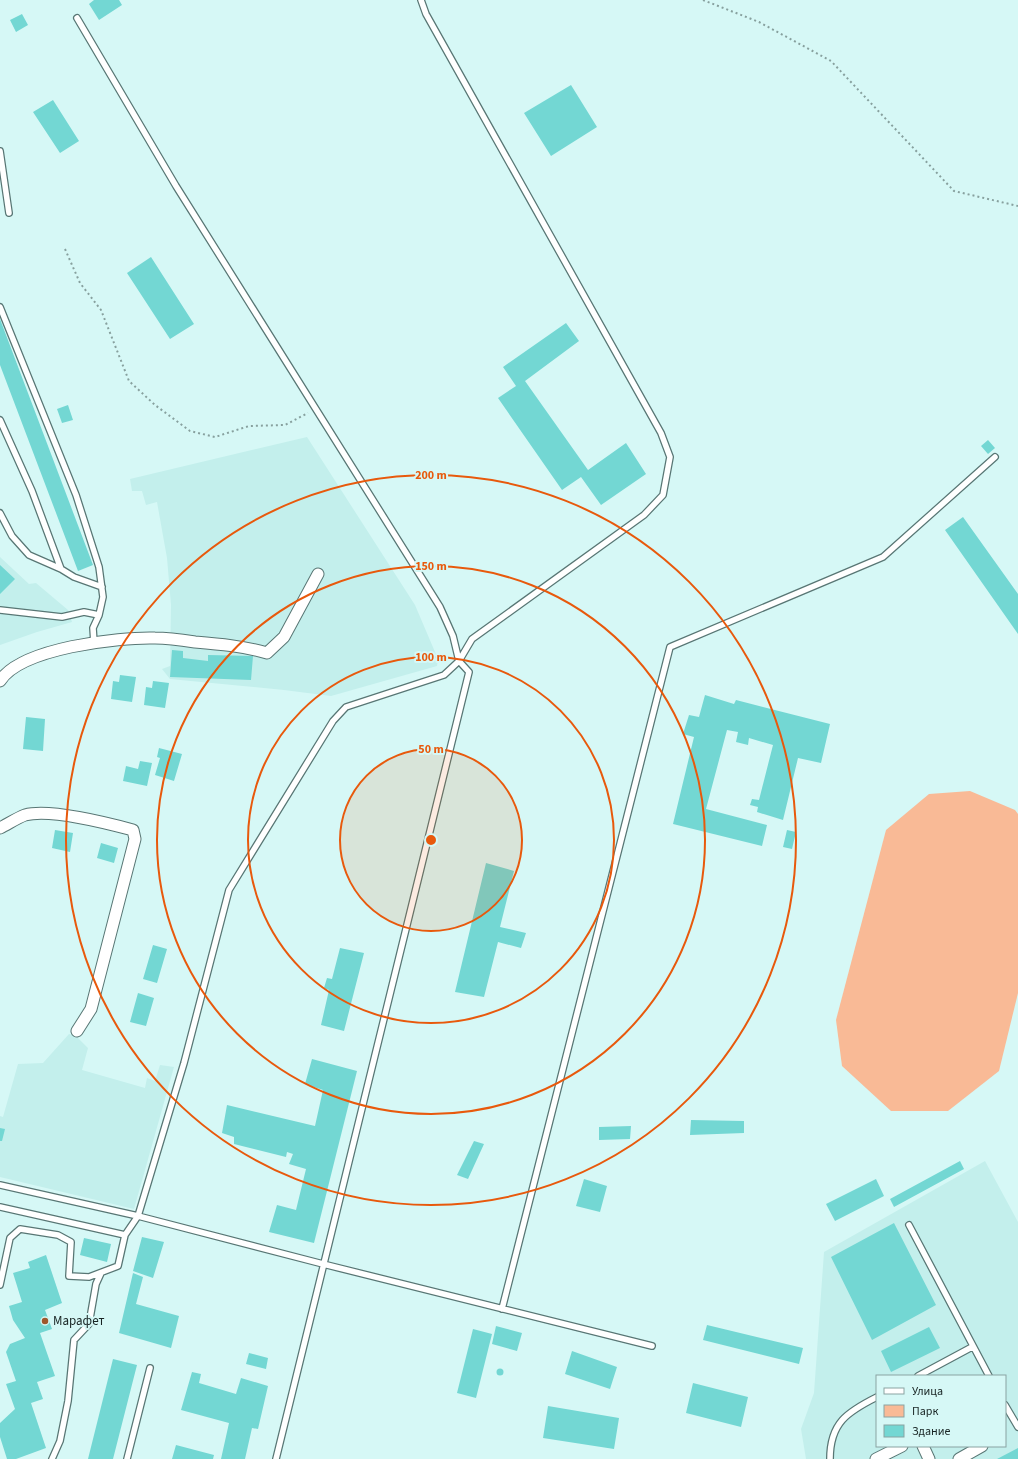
<svg xmlns="http://www.w3.org/2000/svg" width="1018" height="1459" viewBox="0 0 1018 1459" font-family="'Source Sans 3',sans-serif">
	<style>
		.built { fill: #c3efec; fill-rule: evenodd }
		.green { fill: #f9ba96 }
		.building { fill: #73d7d3 }
		.lines { fill: none; stroke-linecap: round; stroke-linejoin: round }
		.lane-casing { stroke: #587674; stroke-width: 8 }
		.street-casing { stroke: #587674; stroke-width: 13 }
		.path { stroke: #87a09e; stroke-width: 2; stroke-dasharray: 2 3; stroke-linecap: butt }
		.lane { stroke: #fff; stroke-width: 5.5 }
		.street { stroke: #fff; stroke-width: 11 }
		.ring { fill: none; stroke: #e8590c; stroke-width: 2 }
		.poi-dot { fill: #9e582d; stroke: #d6f8f6; stroke-width: 1.5 }
		.labels { text-anchor: middle; dominant-baseline: central; stroke-width: 4; stroke-linejoin: round; paint-order: stroke }
		.poi-label { font-size: 13px; fill: #182423; stroke: #d6f8f6; text-anchor: start }
		.centre { fill: #e8590c; stroke: #d6f8f6; stroke-width: 2 }
		.ring-label { font-size: 12px; text-anchor: middle; font-weight: bold; fill: #e8590c; stroke: #d6f8f6; stroke-width: 4; stroke-linejoin: round; paint-order: stroke }
	</style>
	<rect width="100%" height="100%" fill="#d6f8f6"/>
	<path class="built" d="M307,437L415,605L438,659L437,666L331,696L284,690L170,679L162,669L170,666L171,605L167,558L157,502L146,505L142,491H132L130,479Z
		M0,557L29,584L36,583L68,610L72,622L37,632L0,645Z
		M69,1034L77,1037L88,1048L82,1070L145,1088L147,1078L155,1081L160,1065L174,1067L134,1209L0,1177V1116L3,1117L18,1064L43,1063Z
		M985,1161L1018,1222V1459H806L801,1429L814,1393L824,1252ZM877,1376H1005V1446H877Z"/>
	<path class="green" d="M970,791L1015,810L1018,814V993L999,1071L948,1111H891L842,1066L836,1020L886,830L929,794Z"/>
	<path class="building" d="M94,0H119L122,5L99,20L89,4Z
		M22,14L28,25L16,32L10,20Z
		M571,85L597,127L551,156L524,113Z
		M53,100L79,141L60,153L33,112Z
		M151,257L194,324L170,339L127,273Z
		M0,319L93,565L78,571L0,365Z
		M566,323L579,341L525,381L588,470L626,443L646,474L601,505L581,477L562,490L498,398L516,386L503,367Z
		M68,405L73,420L62,423L57,409Z
		M988,440L995,448L988,454L981,446Z
		M963,517L1018,594V634L945,530Z
		M0,565L15,579L0,594Z
		M172,650L183,651V658L208,661V655L253,656L251,680L170,677Z
		M120,675L136,677L132,702L111,699L113,681L119,682Z
		M153,681L169,683L165,708L144,705L146,687L152,688Z
		M705,695L734,704L736,700L830,724L821,763L798,758L783,820L757,812L758,807L750,805L752,799L759,800L773,745L749,738L748,745L736,742L738,732L727,730L706,809L767,825L762,846L673,824L694,737L683,734L689,715L699,717Z
		M26,717L45,719L43,751L23,749Z
		M159,748L182,754L174,781L155,775L160,758L157,757Z
		M140,761L152,763L147,786L123,781L126,766L138,769Z
		M55,830L73,833L70,852L52,848Z
		M787,830L796,832L792,849L783,847Z
		M101,843L118,848L114,863L97,858Z
		M486,863L514,871L500,927L526,933L521,948L498,942L484,997L455,992Z
		M153,945L167,949L157,983L143,979Z
		M340,948L364,953L344,1031L321,1025L329,990L324,988L327,978L332,979Z
		M138,993L154,998L146,1026L130,1022Z
		M312,1059L357,1071L314,1243L269,1232L277,1205L296,1210L306,1169L289,1164L293,1154L287,1152L286,1157L234,1144V1137L222,1133L227,1105L315,1126L323,1090L305,1084Z
		M691,1120L744,1121V1133L690,1135Z
		M631,1126L630,1139L599,1140V1127Z
		M0,1128L5,1129L2,1141H0Z
		M474,1141L484,1144L468,1179L457,1175Z
		M960,1161L964,1169L894,1207L890,1199Z
		M584,1179L607,1186L600,1212L576,1206Z
		M876,1179L884,1196L835,1221L826,1204Z
		M894,1223L936,1305L872,1340L831,1257Z
		M142,1237L164,1242L153,1278L133,1271Z
		M84,1238L111,1244L107,1262L80,1255Z
		M46,1255L62,1303L45,1310L52,1329L40,1333L55,1376L37,1382L43,1399L31,1403L46,1448L16,1459H7L0,1437V1423L15,1409L6,1384L16,1381L6,1352L10,1344L25,1338L13,1320L9,1306L22,1302L13,1273L30,1268L28,1262Z
		M133,1273L143,1277L136,1304L179,1316L171,1348L119,1333Z
		M707,1325L803,1348L799,1364L703,1340Z
		M496,1326L522,1333L517,1351L492,1344Z
		M929,1327L940,1348L891,1372L881,1351Z
		M473,1329L492,1334L476,1398L457,1393Z
		M572,1351L617,1367L610,1389L565,1374Z
		M249,1353L268,1358L266,1369L246,1364Z
		M113,1359L137,1365L113,1459H88Z
		M496.5 1372a3.5 3.5 0 1 1 7 0a3.5 3.5 0 1 1-7 0Z
		M192,1372L201,1374L199,1383L236,1394L241,1378L268,1386L258,1429L252,1428L245,1459H221L229,1423L181,1410Z
		M693,1383L748,1397L741,1427L686,1413Z
		M548,1406L619,1418L614,1449L543,1438Z
		M176,1445L214,1455L213,1459H172Z
		M1018,1448V1459H997Z"/>
	<g class="lines">
		<g class="lane-casing">
			<path id="lane" d="M77,18L176,186L440,607L453,636L459,661L444,675L346,707L333,721L229,890L184,1063L138,1216L323,1264L652,1346
				M0,151L9,213
				M0,307L76,495L99,567L103,597L99,615L93,628L94,643
				M0,420L32,491L61,569L74,577L102,587
				M0,513L12,536L29,555L61,569
				M0,610L62,617L84,612L99,615
				M0,1185L138,1216L125,1235
				M0,1207L125,1235L118,1266L89,1277L69,1276L71,1242L58,1235L20,1229L10,1238L0,1285
				M909,1225L989,1376
				M502,1309L670,647L883,557L995,457
				M918,1376L972,1347
				M1005,1405L1018,1427
				M52,1459L60,1441L68,1401L74,1340L89,1324L96,1284L101,1273
				M127,1459L150,1368
				M276,1459L469,672L459,661L472,639L644,515L663,495L670,457L661,433L426,14L421,0
				M830,1459C830,1423 847,1412 877,1397"/>
		</g>
		<g class="street-casing">
			<path id="street" d="M0,681C21,648 118,637 155,638C168,638 182,640 195,642C219,644 243,646 267,653L284,637L318,574
				M0,828C8,824 17,818 25,815C50,808 107,823 133,830L135,839L91,1009L77,1031
				M923,1446L929,1459
				M876,1459L902,1446
				M959,1459L982,1446"/>
		</g>
		<path class="path" d="M703,0L759,22L831,61L954,191L1018,206
			M65,249L80,283L101,310L129,381L155,405L190,431L215,437L249,426L285,425L308,413"/>
		<use href="#lane" class="lane"/>
		<use href="#street" class="street"/>
	</g>
	<circle cx="431" cy="840" r="91" fill="#e8590c" fill-opacity=".12"/>
	<g class="ring">
		<circle cx="431" cy="840" r="91"/>
		<circle cx="431" cy="840" r="183"/>
		<circle cx="431" cy="840" r="274"/>
		<circle cx="431" cy="840" r="365"/>
	</g>
	<circle class="poi-dot" cx="45" cy="1321" r="4"/>
	<g class="labels">
		<g class="poi-label">
			<text x="53" y="1321">Марафет</text>
		</g>
	</g>
	<circle cx="431" cy="840" r="6" class="centre"/>
	<g class="ring-label">
		<text x="431" y="479">200 m</text>
		<text x="431" y="570">150 m</text>
		<text x="431" y="661">100 m</text>
		<text x="431" y="753">50 m</text>
	</g>
	<rect x="876" y="1375" width="130" height="72" fill="#d6f8f6" stroke="#8aa3a2"/>
	<rect x="884" y="1388" width="20" height="6" fill="#ffffff" stroke="#8aa3a2"/>
	<text x="912" y="1395" font-size="12" fill="#182423">Улица</text>
	<rect x="884" y="1405" width="20" height="12" fill="#f9ba96" stroke="#8aa3a2"/>
	<text x="912" y="1415" font-size="12" fill="#182423">Парк</text>
	<rect x="884" y="1425" width="20" height="12" fill="#73d7d3" stroke="#8aa3a2"/>
	<text x="912" y="1435" font-size="12" fill="#182423">Здание</text>
</svg>
